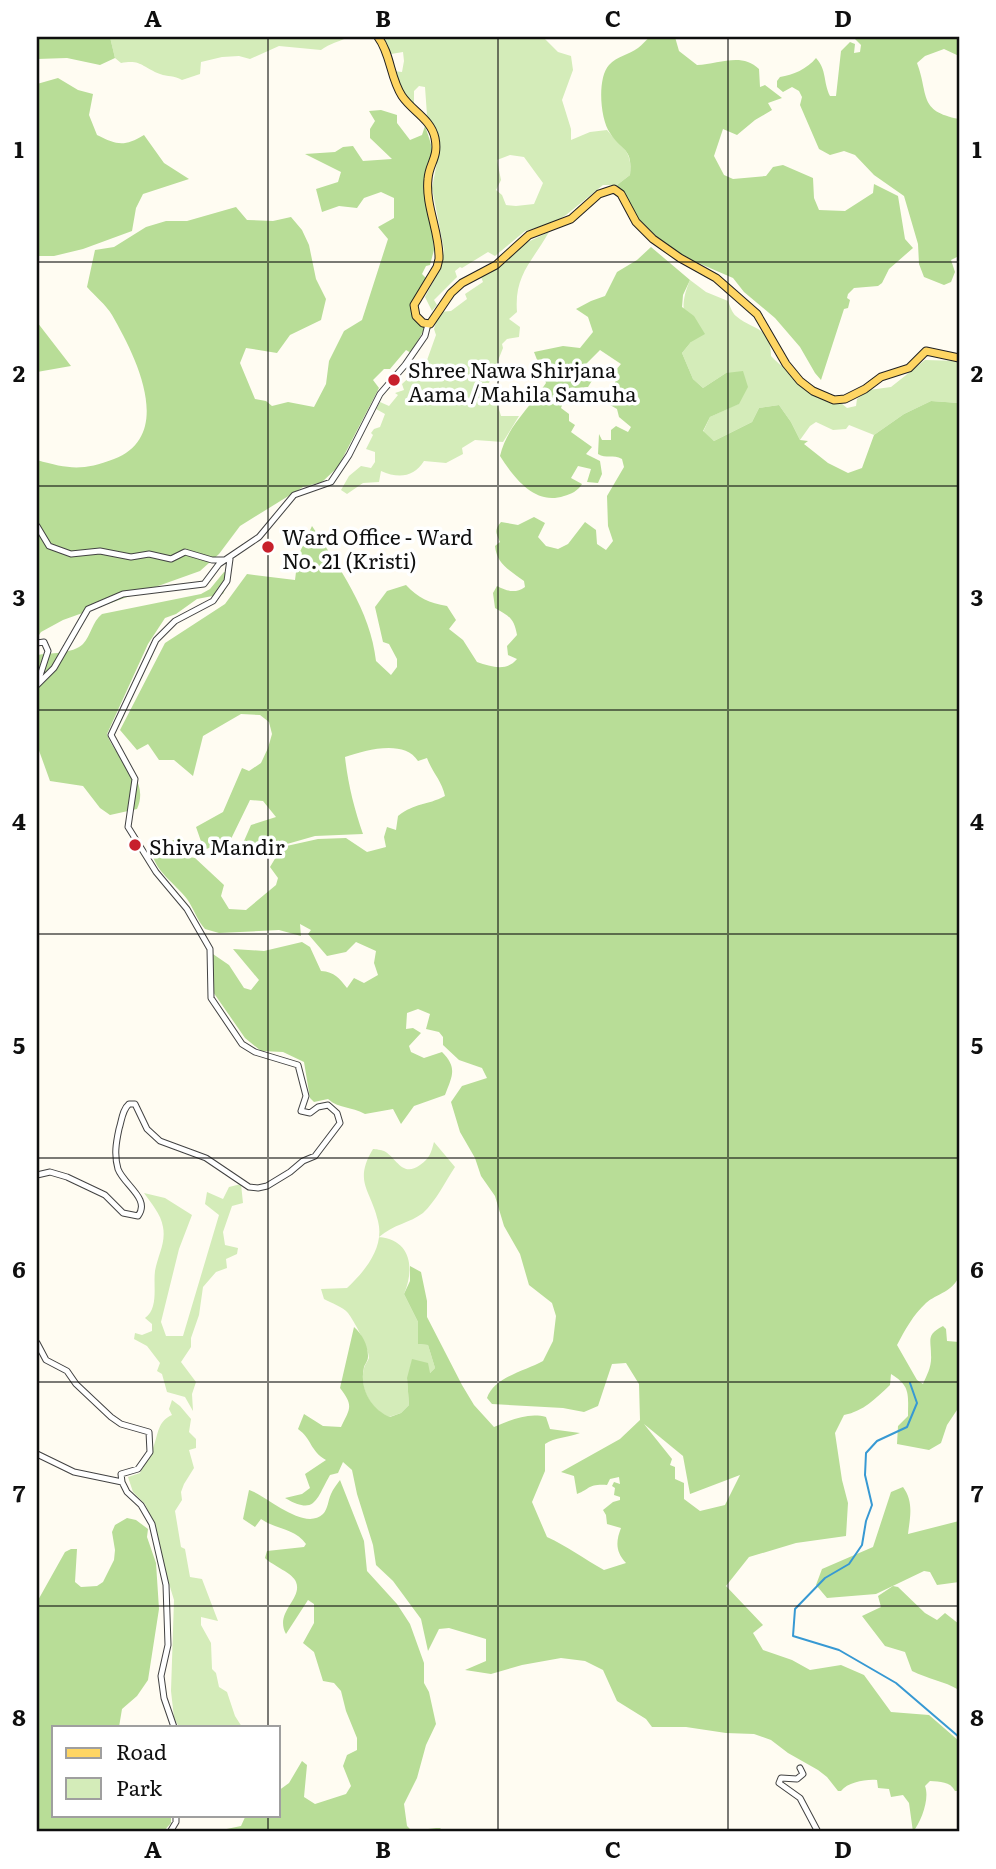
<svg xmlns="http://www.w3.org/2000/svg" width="996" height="1869" viewBox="0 0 996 1869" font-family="Literata,serif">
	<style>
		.green { fill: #d4ecb9; fill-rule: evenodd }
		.forest { fill: #b8dd97; fill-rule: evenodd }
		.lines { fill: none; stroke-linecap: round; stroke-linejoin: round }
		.stream { stroke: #3799d3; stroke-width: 2 }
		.minor-casing { stroke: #424242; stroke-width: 7 }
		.major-casing { stroke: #202020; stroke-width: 9 }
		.minor { stroke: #fff; stroke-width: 5 }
		.major { stroke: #fed563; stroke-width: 7 }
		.grid { fill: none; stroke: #0f0f0f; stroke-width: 2; stroke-opacity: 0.55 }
		.poi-dot { fill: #c7202c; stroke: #fff; stroke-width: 2.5 }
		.labels { text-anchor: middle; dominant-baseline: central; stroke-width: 7; stroke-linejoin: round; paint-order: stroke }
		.poi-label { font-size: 21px; fill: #0f0f0f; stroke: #fff; text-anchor: start }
		.neatline { fill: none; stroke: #0f0f0f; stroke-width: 2.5 }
		.grid-label { font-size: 23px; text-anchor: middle; font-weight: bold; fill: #0f0f0f }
	</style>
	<rect width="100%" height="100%" fill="#fffcf2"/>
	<path class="green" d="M110,37H348C339,42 330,43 321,50L279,46L250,59L239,56L222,57L201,62L200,74L182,80C174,75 168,77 160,74C142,67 141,59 121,63L115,58Z
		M386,37H543L558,52L571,56L573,70L562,100L571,129V140L590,132L607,130C621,148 633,149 630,175L617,185H603L566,215L553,223L525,231L495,256L488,252L462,268L460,267L455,271L457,277L434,300L437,305L432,311L425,297L440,269L444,250L432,188L440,147L438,138L427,115L425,87L419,86L414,91V107L403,92L393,71L402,72L404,61L403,52L391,54L383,39ZM510,155L524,157L543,183L534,204L516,206L506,205L502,195L496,190L501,180L497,160Z
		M549,232C532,262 514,275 517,312L509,319L520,327L519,337L507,339L502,344L503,348L489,383H483L481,389L498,406L501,416H519L503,442L475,440L462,448L463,454L446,463L424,461C414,477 399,479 381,471L379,482L363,483L347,494L341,490L349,476L361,466L371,468L375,462V452L366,449L373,435L371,433L374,429L380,427L385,414L376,409L380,402L389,406L398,395L395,393L404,390L402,384L414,373L408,367L415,362L426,363L436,335L434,329L439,312L451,311L467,299L465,294L483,282L481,277L502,265L517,247Z
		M690,280L706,292L728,301C730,306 732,313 736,316C752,330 771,326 771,356C793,380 824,387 847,408L856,406L857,399L869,390L891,387L925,360L959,361V403L931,401L904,414L874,435L849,425L846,429L833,430L816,422L810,426L800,440L791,422L779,405L759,408L752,422L714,441L703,432L710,417L738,404L726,373L703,388L693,379L682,353L691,342C684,316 679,306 690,280Z
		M434,1142L455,1167C445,1182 436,1201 423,1213C410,1223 394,1224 379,1237C411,1240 415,1268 404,1294L418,1322V1344L428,1345L435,1368L430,1373L407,1378L409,1405L401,1413L389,1417C371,1409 359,1389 364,1368C365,1364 368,1361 369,1358C369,1348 354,1321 348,1313C343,1307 331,1303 324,1299L321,1289L347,1288C364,1272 385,1248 378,1221C371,1190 353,1182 373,1149C375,1149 382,1150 384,1151C397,1158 402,1178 420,1165C430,1158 431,1153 434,1142Z
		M241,1184L243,1203L232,1206L223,1232L225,1245L238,1248L237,1254L226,1259L227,1268L216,1272L203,1287L199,1315L191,1338V1347L181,1362L196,1382L192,1394L193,1411L185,1397L167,1392L162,1374L157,1371L160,1363L147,1346L134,1339L135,1333L142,1335L152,1331V1324L145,1318C159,1308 153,1286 155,1271C158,1255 166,1243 163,1227C161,1214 151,1203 144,1193L165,1198L192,1215L179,1249L161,1322L166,1336H183L219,1215L205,1204L207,1192L223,1199L229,1187Z
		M172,1400L180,1406L191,1419L189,1432L196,1439V1448L189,1450L194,1468L184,1484L181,1492L182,1500L175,1511L181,1547L185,1549L190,1577L202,1579L218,1621L201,1617V1625L211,1643L212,1669L216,1673L219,1687L227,1692L235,1716L242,1727H179L174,1718L171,1691L174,1600L163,1564L156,1528L145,1504L133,1492L128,1477L140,1473C144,1465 150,1456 153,1448C159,1433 157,1422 172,1415L169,1409Z"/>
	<path class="forest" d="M37,37H110L115,58L100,65L67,58L37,59Z
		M650,37H675L679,51L697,65C719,64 742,52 759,69L760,87L765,85L782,98L768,103L772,110L755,120L737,135L723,129L714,156L724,175L733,179L766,176L773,167L783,165L813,178L814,198L819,210L845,211L873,193L874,184L898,196L905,239L913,248L889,269L882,283L878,286L854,288L848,294L847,298L850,300L848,308L844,309L821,380L815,373L800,347L775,318L744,292L733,278L696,262L676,251L656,236L633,213L617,185L630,175C633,147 622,152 610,133C600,119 597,78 609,65C617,56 629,55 638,48C642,45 646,40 650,37Z
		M853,37H959V56L944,49L925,56L917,63C929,95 918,111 959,119V256L951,260L955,272L951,282L944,285L924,277L919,264L918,244L904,196L874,175L855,155L844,151L830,155L819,149L800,105L802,97L799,91L792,87L783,92L777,87V81L780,77C793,75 807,69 816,58C827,70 823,82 830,96H836L841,51L850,42L855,44L854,53L860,52L861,45Z
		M58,78L78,90L93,94L89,115L97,135C117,145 124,147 144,135L164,163L189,179L143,194L136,208L132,231L83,249L54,256H37V84Z
		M381,110L397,115V123L410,140L422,135L425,126C430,141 437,155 427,169L434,250L430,265L426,266L422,274L427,279L413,308L416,322L426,326L411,353L406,350L390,369H384L373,380L379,388L338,467L322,482L303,487L240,526L219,554L200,571L63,620L41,632L37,638V460C68,469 83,471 114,459C176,435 135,355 112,315C106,305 95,296 87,287L95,250L114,247L146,227L166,221H187L236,207L247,220L273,221L291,217L302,230L309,245L316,279L326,299L321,320L290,335L277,353L246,348L240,363L255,399L266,401L272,406L288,402L314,407L326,384L329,361L344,331L362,320L388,239L378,227L394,218V198L381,192L364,198L357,208L339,206L322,212L316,189L338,182L341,172L305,154L335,152L343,147L353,146L363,161L392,159L370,138V129L375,121L369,111Z
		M651,247L690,280L683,295L682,307L694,316L705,334L691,342L682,353L693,379L703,388L726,373L743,371L748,387L739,404L710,417L703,431L714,441L752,422L759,408L779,405L791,422L800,440L808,441L804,444L828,463L848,473L862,468L874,435L904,414L931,401L959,403V1236C956,1248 962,1262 959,1275C955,1291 936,1294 926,1303C913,1315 905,1330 897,1345L917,1380L923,1384C927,1375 932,1366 931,1355C931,1339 926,1335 943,1326L946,1329L947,1341L959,1342V1407L947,1425L941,1443L929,1450L897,1444L898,1426L908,1416C908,1395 911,1386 891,1374L890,1385C875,1399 864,1411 844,1415L835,1433L842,1480L848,1503L846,1536L796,1543L749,1557L726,1586L763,1625L753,1633L763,1650L792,1660L810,1670L841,1665L864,1675L891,1712L929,1715L959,1741V1791H955C950,1781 940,1782 930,1781L925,1786C930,1799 921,1822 913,1832L909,1803L903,1795L891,1797L889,1789L878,1788L877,1780C866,1779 848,1782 841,1791H838L827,1777L818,1770L788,1753L771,1740L754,1734L726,1733L686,1727H652L646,1719L617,1701L603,1670L585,1661L561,1658L522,1665L491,1674L465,1670L486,1661V1639L449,1628L439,1629L428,1651L421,1619L393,1581L376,1565L373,1545L357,1494L352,1470L343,1462L338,1473L330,1475C316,1499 316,1516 285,1498L302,1494L310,1488L305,1474L326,1460C310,1451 312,1439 298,1429L304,1414L323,1426L341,1427C350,1408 354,1406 340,1388L354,1327C362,1334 368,1345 368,1356C368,1361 366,1362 364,1367C359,1388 371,1409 390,1417L401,1413L409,1405L407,1378L412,1359L428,1363L430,1373L435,1368L428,1345L418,1344V1322L404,1294L410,1281V1266L421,1272L427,1301V1317L462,1385L474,1405L494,1427C510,1420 529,1412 546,1417L550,1429L580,1433C568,1438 555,1437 545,1444V1471L532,1502L547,1537C567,1546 584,1559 604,1570L626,1563C615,1551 616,1541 621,1528L607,1524L606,1515L603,1510L613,1502L620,1500V1497L614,1495L615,1488L612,1486L614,1482L620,1484L619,1477L610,1479L607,1485C587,1484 591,1489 577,1494L574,1476L561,1472L620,1439L640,1420L639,1384L626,1363L612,1364L598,1406L584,1412L563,1408L492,1404L487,1398C494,1377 525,1371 543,1361L553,1341L556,1316L552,1303L529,1285L520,1254L504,1226L495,1196L481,1176L475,1158L460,1132L451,1102L462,1086L487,1078L482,1068L459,1060L443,1045V1037L439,1032L426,1029L430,1014L418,1009L407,1013L406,1029L413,1028L421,1033L409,1046L411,1052L424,1058L442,1052C458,1068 452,1076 445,1095L414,1106L401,1124L393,1109L365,1114C351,1106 339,1109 328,1099L314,1102L310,1098L304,1062L283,1052L261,1051L245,1038L211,989L208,971L210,952L229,965L244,988L251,990L259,980L233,949L264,951L302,942L310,947L321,971C335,972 339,978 347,988L354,978L364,983L378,975L374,963L376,951L356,942L346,952L327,956L308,934L311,930L300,924L301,936L279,930L219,933L205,929C197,920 194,909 187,899C176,884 150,868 152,847L181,838L184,856L195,858L224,885L221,896L229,909L246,910L276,885L278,878L270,867L282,847L318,839L346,838L367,852L386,847L384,837L387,827L396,830L398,816C416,802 426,806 445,796C442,781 432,772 427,758L418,761C404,739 366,750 345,757C348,784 354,808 363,834L315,836L266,850L246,852L244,841L251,825L276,817L263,801L250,800L231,839L204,850L196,827L223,812L242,768L249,771L261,763L268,748L272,734L269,722L260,715L241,714L203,736L193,776L174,760H159L148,744L137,750L120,730L165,643L225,604L247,574L295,580L298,556L312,526C338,566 371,611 376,661L391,675L397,667V659L389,644L383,642L375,607L387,591L406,585C418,598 429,603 447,606L456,620L449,629L463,640L477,662C492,667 506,672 517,659L508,655L507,646L517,635C514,618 509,616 495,608L493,593L497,586C507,591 515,594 525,587L524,581C510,570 497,565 495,546L500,542C496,533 494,530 501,522L518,525L534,517L545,523L538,537L546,546L558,549L568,544L585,522L596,530L597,544L606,550L613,541L608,526L607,496L624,467L622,459C613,454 606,459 598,454L599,434L602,440H611V430L616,426L628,432L631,427L619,417L617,409L605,402L604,392L615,384V371L621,364L600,350L586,364L593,379L588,387L575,388L564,400L561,408L569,414V421L575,425L571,432L592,447L586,454L600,461L602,474L598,483L587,482L591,469L578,466L571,478L582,484C578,491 571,494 564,496C535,506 514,478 500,456C507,426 530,408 546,383L534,352L563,346L580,348L593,332L588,317L576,309L591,301L605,296L617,272L637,260ZM644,1424L683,1456L690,1494L740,1475L725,1505L700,1511L684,1499V1483L675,1479V1467L670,1465L672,1459Z
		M37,322L71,366L37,372Z
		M224,572L228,573V582L223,594L197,599L176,614L165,618L148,644L107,734C115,760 151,777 137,809L110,815L100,808L83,786L50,781L37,745V655C49,653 73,654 83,644C91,635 92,622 102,614L201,594L210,589Z
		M340,1480L364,1541L367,1571L397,1604L410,1624L424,1663V1683L429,1692L436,1724L426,1745L417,1778L404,1804L407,1826L412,1831L436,1828H440L444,1832H212L241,1826L246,1815H278V1791L289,1783L302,1761L307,1765L304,1797L315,1804L346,1794L351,1786L343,1766L347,1755L357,1750V1738L346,1711L341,1691L334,1683L323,1681L314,1652L303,1643L314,1623V1604L308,1600L286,1634C274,1612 303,1599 296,1582C293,1573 273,1566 265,1558L267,1551L304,1547L306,1544C296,1529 275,1529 261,1519L255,1527L243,1519L249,1490C266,1495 304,1532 323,1514C328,1509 328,1500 331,1494C333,1489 337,1484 340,1480Z
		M903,1487C914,1502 910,1517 908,1534L959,1521V1582L937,1585L930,1572L924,1571L876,1594L827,1598L816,1585L822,1569L873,1547L891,1492Z
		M127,1518L136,1520L148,1529L147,1537L156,1563L159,1609L148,1680L137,1696L122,1709L119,1727H54V1815H171V1823L163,1832H37V1602L65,1552L71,1549H77L75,1582L81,1587L97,1586L103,1582L114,1560L115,1550L112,1532L115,1525Z
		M893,1586L898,1587L925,1613L937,1620L945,1613L959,1624V1690C944,1681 928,1679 912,1671L905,1652L885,1646L862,1616L881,1607L878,1596Z"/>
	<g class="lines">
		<path class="stream" d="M910,1383L917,1403L907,1427L877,1441L866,1453L865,1475L872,1505L866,1521L862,1545L849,1564L825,1578L795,1609L793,1636L839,1650L896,1683L959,1737"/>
		<g class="minor-casing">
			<path id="minor" d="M37,526L49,546L71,554L100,551L131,557L149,554L171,559L185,552L212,560H225
				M37,643L44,642L48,651L37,685L54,668L88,609L123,594L204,584L219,564L259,537L294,495L331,482L349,455L380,394L405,365L425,336L428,324
				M37,1175L50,1172L67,1177L105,1195L123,1213L138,1216C151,1199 124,1185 118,1169C114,1155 116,1143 119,1129C122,1120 122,1110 129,1104H135L147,1129L160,1141L206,1158L249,1187L258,1188L267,1186L290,1172L303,1161L315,1156L340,1123L337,1113L328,1105L318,1107L310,1113L301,1111L306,1096L298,1065L255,1052L242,1044L211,998L210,949L187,909L156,872L128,827L135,779L111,735L156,640L175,621L213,601L227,581L230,559
				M37,1343L46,1360L67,1371L76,1384L111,1417L121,1424L149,1432L150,1452L138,1469L121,1474L122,1482L127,1492L141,1505L152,1524L166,1585L168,1645L161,1676L164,1698L174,1727
				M37,1454L74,1472L122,1482
				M800,1768L803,1774L797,1779L781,1778L779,1783L800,1798L818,1832
				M170,1832L176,1822V1815"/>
		</g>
		<g class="major-casing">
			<path id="major" d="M378,37C391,54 390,78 402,96C412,111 431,119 435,138C439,158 429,163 428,179C425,206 440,233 439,259L437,267L414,305L416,316L423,323L430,324L451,293L462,283L496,265L529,235L571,219L599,194L614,189L621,194L636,222L653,239L680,258L716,278L757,314L786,364L800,381L813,391L834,400L845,399L865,389L881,377L909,368L926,351L959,358"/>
		</g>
		<use href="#minor" class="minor"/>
		<use href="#major" class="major"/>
	</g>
	<path class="grid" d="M268,37V1727M498,37V1832M728,37V1832M37,262H959M37,486H959M37,710H959M37,934H959M37,1158H959M37,1382H959M37,1606H959M268,1815V1832"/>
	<g class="poi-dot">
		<circle cx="394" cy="380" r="7"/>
		<circle cx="268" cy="547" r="7"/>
		<circle cx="135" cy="845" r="7"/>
	</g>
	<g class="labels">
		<g class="poi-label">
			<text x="408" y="368">Shree Nawa Shirjana<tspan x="408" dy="24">Aama /Mahila Samuha</tspan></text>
			<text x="282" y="535">Ward Office - Ward<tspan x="282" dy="24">No. 21 (Kristi)</tspan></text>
			<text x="149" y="845">Shiva Mandir</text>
		</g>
	</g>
	<rect width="996" height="1869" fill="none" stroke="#ffffff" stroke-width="77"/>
	<rect x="52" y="1726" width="228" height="91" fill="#ffffff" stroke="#9f9f9f" stroke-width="2"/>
	<rect x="66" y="1748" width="35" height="10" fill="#fed563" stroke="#9f9f9f" stroke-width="2"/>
	<text x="116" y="1760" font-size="21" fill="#0f0f0f">Road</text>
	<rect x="66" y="1778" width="35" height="21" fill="#d4ecb9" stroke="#9f9f9f" stroke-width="2"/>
	<text x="116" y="1796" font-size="21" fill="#0f0f0f">Park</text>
	<rect x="38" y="38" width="920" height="1792" class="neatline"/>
	<g class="grid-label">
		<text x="153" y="27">A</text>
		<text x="383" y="27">B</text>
		<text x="613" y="27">C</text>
		<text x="843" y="27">D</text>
		<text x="19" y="158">1</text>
		<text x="977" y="158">1</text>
		<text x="19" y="382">2</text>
		<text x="977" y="382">2</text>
		<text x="19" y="606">3</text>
		<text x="977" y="606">3</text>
		<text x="19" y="830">4</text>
		<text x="977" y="830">4</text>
		<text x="19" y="1054">5</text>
		<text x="977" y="1054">5</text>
		<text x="19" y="1278">6</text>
		<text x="977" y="1278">6</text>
		<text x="19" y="1502">7</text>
		<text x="977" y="1502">7</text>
		<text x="19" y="1726">8</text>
		<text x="977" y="1726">8</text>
		<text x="153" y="1858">A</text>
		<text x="383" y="1858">B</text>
		<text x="613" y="1858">C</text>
		<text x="843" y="1858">D</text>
	</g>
</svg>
